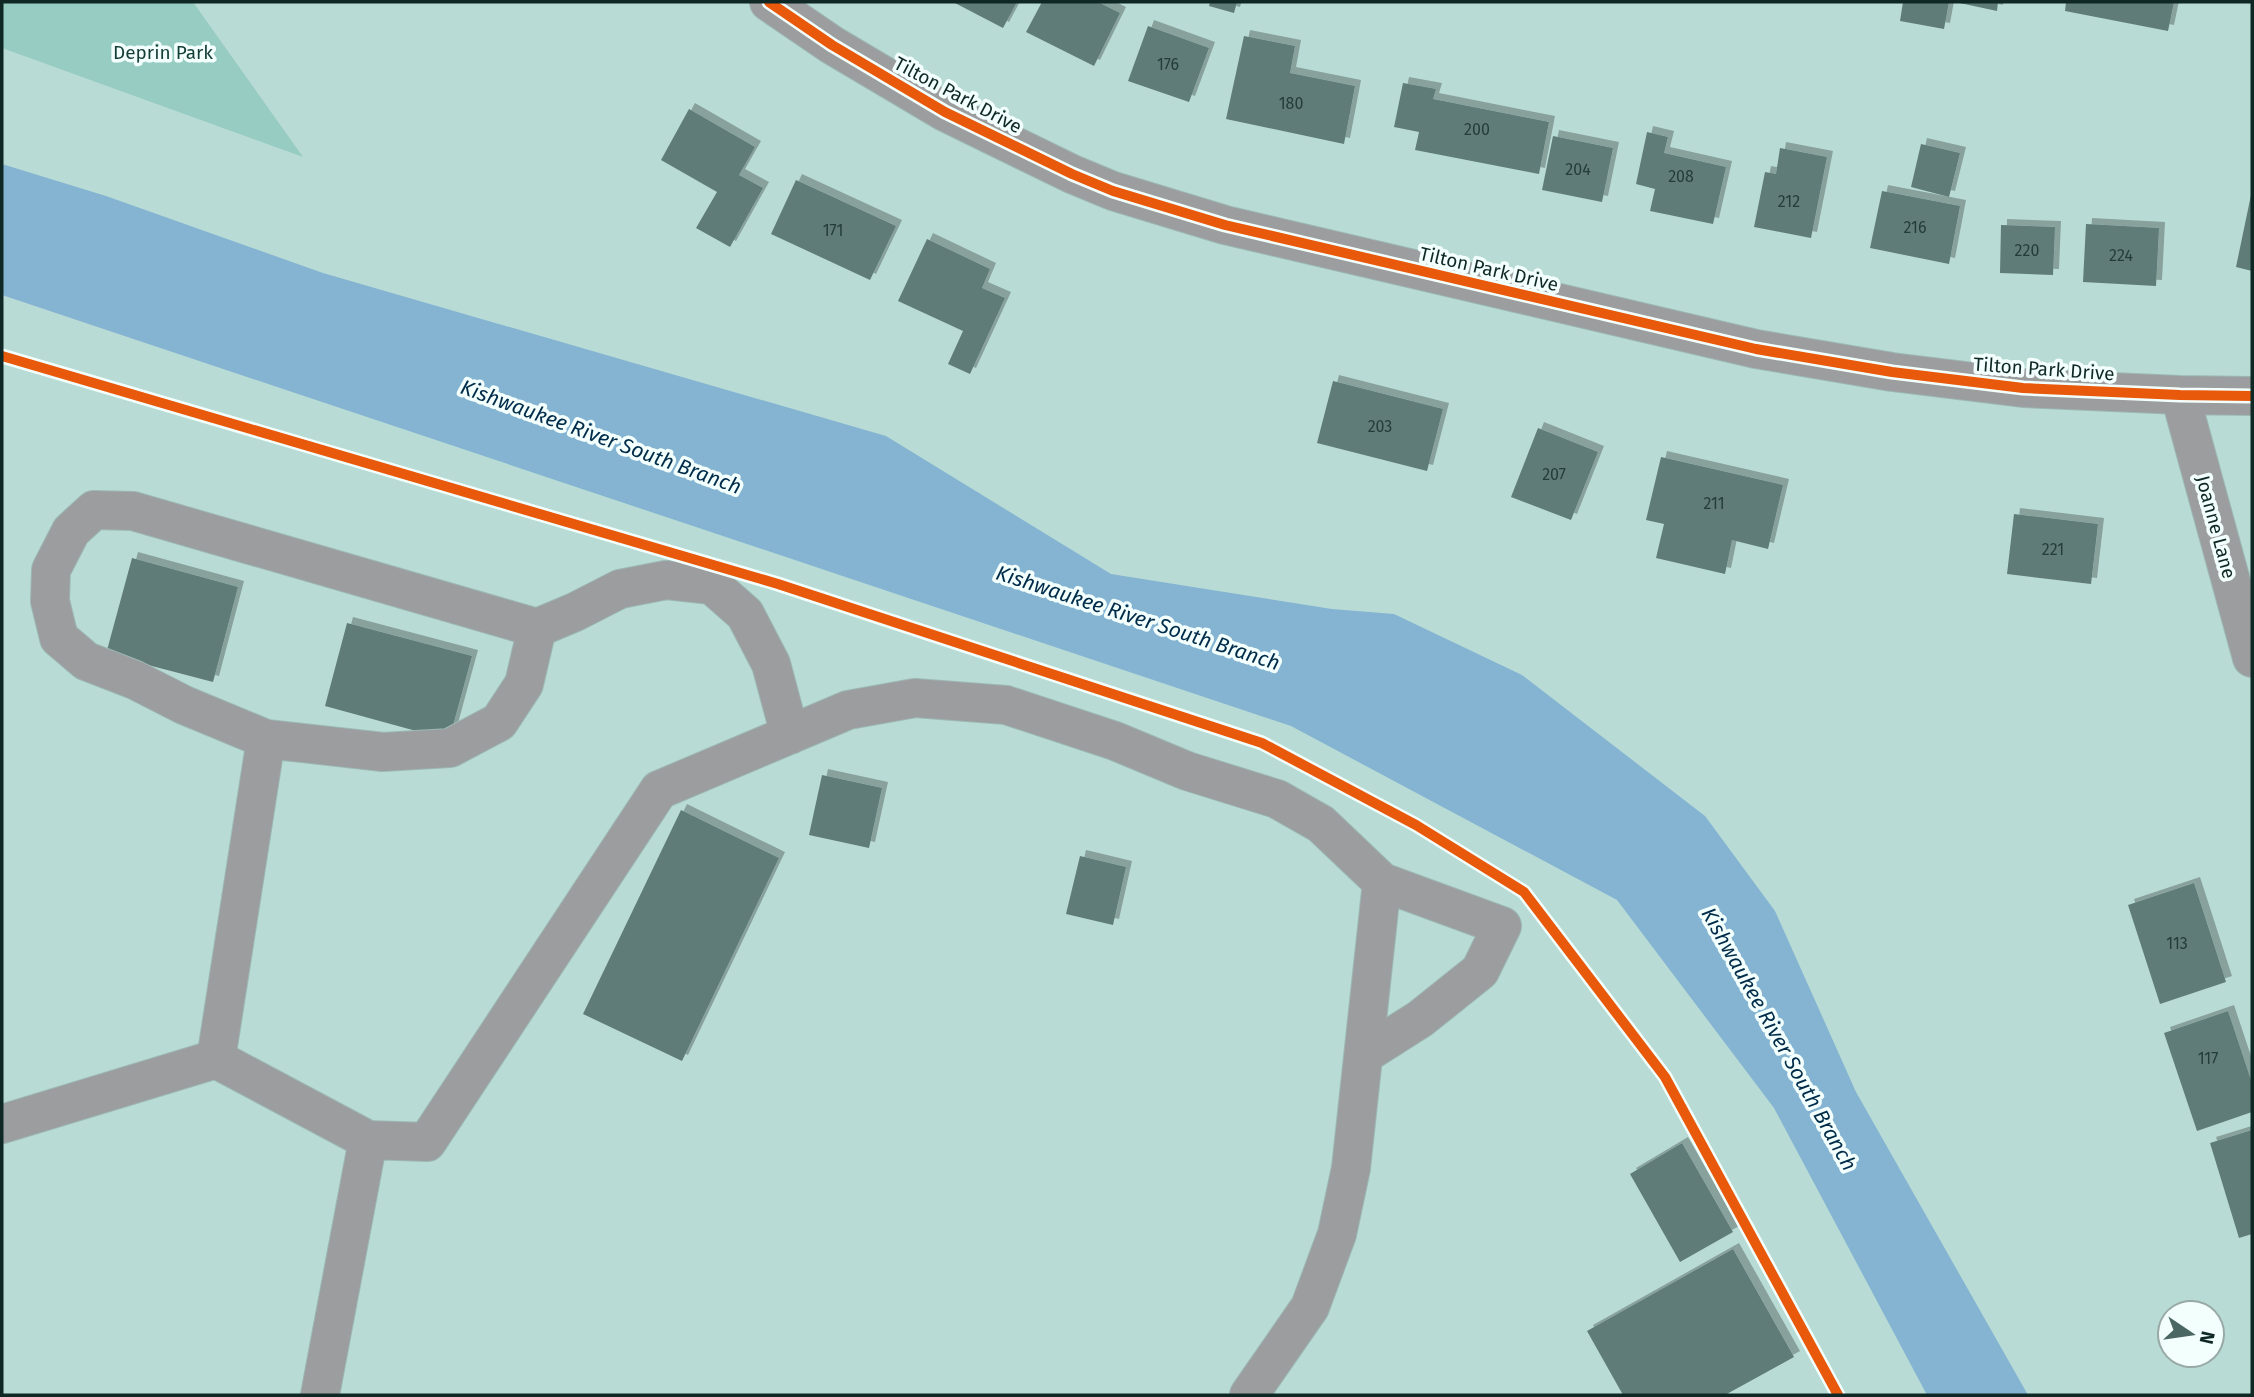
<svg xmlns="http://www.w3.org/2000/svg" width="2254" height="1397" viewBox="0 0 2254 1397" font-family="'Fira Sans',sans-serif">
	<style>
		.green { fill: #97ccc3 }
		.water { fill: #84b4d2 }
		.building { fill: #607c79; filter: url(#shadow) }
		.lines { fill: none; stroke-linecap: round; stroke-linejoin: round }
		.minor-casing { stroke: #9db8b4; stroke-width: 40 }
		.minor { stroke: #9b9d9e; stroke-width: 38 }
		.cycleway-casing { stroke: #f3fffc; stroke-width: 15 }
		.cycleway { stroke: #e8590c; stroke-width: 10 }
		.labels { text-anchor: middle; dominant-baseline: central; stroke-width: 7; stroke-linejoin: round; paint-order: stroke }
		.number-label { font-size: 16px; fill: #233d3a }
		.park-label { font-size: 19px; fill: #133d37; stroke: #f3fffc }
		.street-label { font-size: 19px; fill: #0f2825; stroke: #f3fffc }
		.water-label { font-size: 21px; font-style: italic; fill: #002c4a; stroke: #f3fffc }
	</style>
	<defs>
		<filter id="shadow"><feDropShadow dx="6" dy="-6" stdDeviation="0" flood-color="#0004"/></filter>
	</defs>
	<rect width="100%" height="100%" fill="#b9dbd5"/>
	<path class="green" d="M2,2H193L303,157L2,48Z"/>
	<path class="water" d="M2,164L106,196L323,273L886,436L1111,574L1332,609L1394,614L1522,675L1705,816L1775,911L1856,1092L2028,1395H1927L1774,1108L1617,900L1291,726L2,295Z"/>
	<path class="building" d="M953,2H1017L1003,28Z
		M1042,2H1098L1120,13L1094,66L1026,32Z
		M1210,2H1237L1234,13L1209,6Z
		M1903,2H1949L1944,29L1900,21Z
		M1955,2H1998L1997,11Z
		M2066,2H2174L2168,31L2065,11Z
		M1148,26L1209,48L1189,102L1128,81Z
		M1244,36L1295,46L1290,73L1355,86L1344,144L1226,119Z
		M1403,83L1436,89L1433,99L1549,122L1539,174L1415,150L1419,132L1394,127Z
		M689,109L755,147L739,175L763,188L730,247L696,228L717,192L661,160Z
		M1647,132L1668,137L1664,153L1726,167L1713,224L1650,211L1655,189L1636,184Z
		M1553,136L1613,148L1602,202L1542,190Z
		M1921,144L1960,153L1949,197L1911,187Z
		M1780,148L1827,157L1811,238L1754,227L1765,172L1776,174Z
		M796,180L896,226L870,280L771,234Z
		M1882,191L1960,206L1949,264L1870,248Z
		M2251,195H2252V271L2236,267Z
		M2086,224L2159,228L2156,286L2083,282Z
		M2001,225L2055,227L2053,275L2000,273Z
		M927,239L990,269L982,288L1005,298L970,374L948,364L963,331L898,301Z
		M1333,381L1443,409L1427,471L1317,443Z
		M1538,428L1598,452L1571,520L1511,497Z
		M1661,457L1783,485L1768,549L1732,540L1725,574L1656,558L1664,524L1646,520Z
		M2014,514L2098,524L2091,584L2007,574Z
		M132,558L238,587L213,682L106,654Z
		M347,623L472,656L449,740L325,706Z
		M822,775L882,788L869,848L809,835Z
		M681,810L779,858L682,1061L583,1014Z
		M1080,856L1126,867L1113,925L1066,914Z
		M2194,883L2226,982L2160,1004L2128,905Z
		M2228,1011L2252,1083V1112L2197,1131L2164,1033Z
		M2252,1130V1234L2239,1238L2210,1143Z
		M1682,1143L1733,1232L1680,1262L1630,1174Z
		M1733,1249L1794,1357L1725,1395H1623L1587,1331Z"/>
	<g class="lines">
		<g class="minor-casing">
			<path id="minor" d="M769,2L832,45L945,112L1072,174L1113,191L1225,225L1756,349L1892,372L2023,388L2180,395L2252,396
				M2180,395L2252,658
				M790,735L771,664L745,614L712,585L666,580L620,589L575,612L537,628L524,684L499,722L450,748L383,752L266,739L216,1059L368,1140L427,1142L659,790L848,710L915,698L1006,705L1115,741L1187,771L1277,799L1321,824L1382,882L1351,1168L1337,1234L1310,1307L1249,1395
				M266,739L184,705L135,680L86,661L59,638L50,601L51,570L71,531L94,510L133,511L537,628
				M1365,1054L1420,1019L1480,971L1502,926L1382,882
				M2,1124L216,1059
				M320,1395L368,1140"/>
		</g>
		<use href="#minor" class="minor"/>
		<g class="cycleway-casing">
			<path id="cycleway" d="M769,2L832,45L945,112L1072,174L1113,191L1225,225L1756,349L1892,372L2023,388L2180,395L2252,396
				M2,356L778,584L1262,743L1416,825L1524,892L1665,1077L1838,1395"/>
		</g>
		<use href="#cycleway" class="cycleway"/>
	</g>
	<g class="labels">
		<g class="number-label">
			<text x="1168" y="64">176</text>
			<text x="1291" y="103">180</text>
			<text x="1477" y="129">200</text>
			<text x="1578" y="169">204</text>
			<text x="1681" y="176">208</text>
			<text x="1789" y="201">212</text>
			<text x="1915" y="227">216</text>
			<text x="833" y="230">171</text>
			<text x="2027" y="250">220</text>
			<text x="2121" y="255">224</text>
			<text x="1380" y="426">203</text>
			<text x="1554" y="474">207</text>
			<text x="1714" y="503">211</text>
			<text x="2053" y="549">221</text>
			<text x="2177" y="943">113</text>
			<text x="2208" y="1058">117</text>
		</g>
		<g class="park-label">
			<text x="163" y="52">Deprin Park</text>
		</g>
		<g class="street-label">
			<text transform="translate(958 95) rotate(28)">Tilton Park Drive</text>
			<text transform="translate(1489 269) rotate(13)">Tilton Park Drive</text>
			<text transform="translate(2044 369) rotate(4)">Tilton Park Drive</text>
			<text transform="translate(2216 527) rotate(75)">Joanne Lane</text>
		</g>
		<g class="water-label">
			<text transform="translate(601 437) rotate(20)">Kishwaukee River South Branch</text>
			<text transform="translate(1138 618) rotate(18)">Kishwaukee River South Branch</text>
			<text transform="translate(1779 1039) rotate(61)">Kishwaukee River South Branch</text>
		</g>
	</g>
	<rect width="2254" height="1397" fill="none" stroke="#0f2825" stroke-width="7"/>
	<g transform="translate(2191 1334) rotate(103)"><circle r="33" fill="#f3fffc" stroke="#98a9a6" stroke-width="2"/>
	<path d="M0-5L12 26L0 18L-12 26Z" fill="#4a6763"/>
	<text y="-10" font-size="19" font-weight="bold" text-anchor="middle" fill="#0f2825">N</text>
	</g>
</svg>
